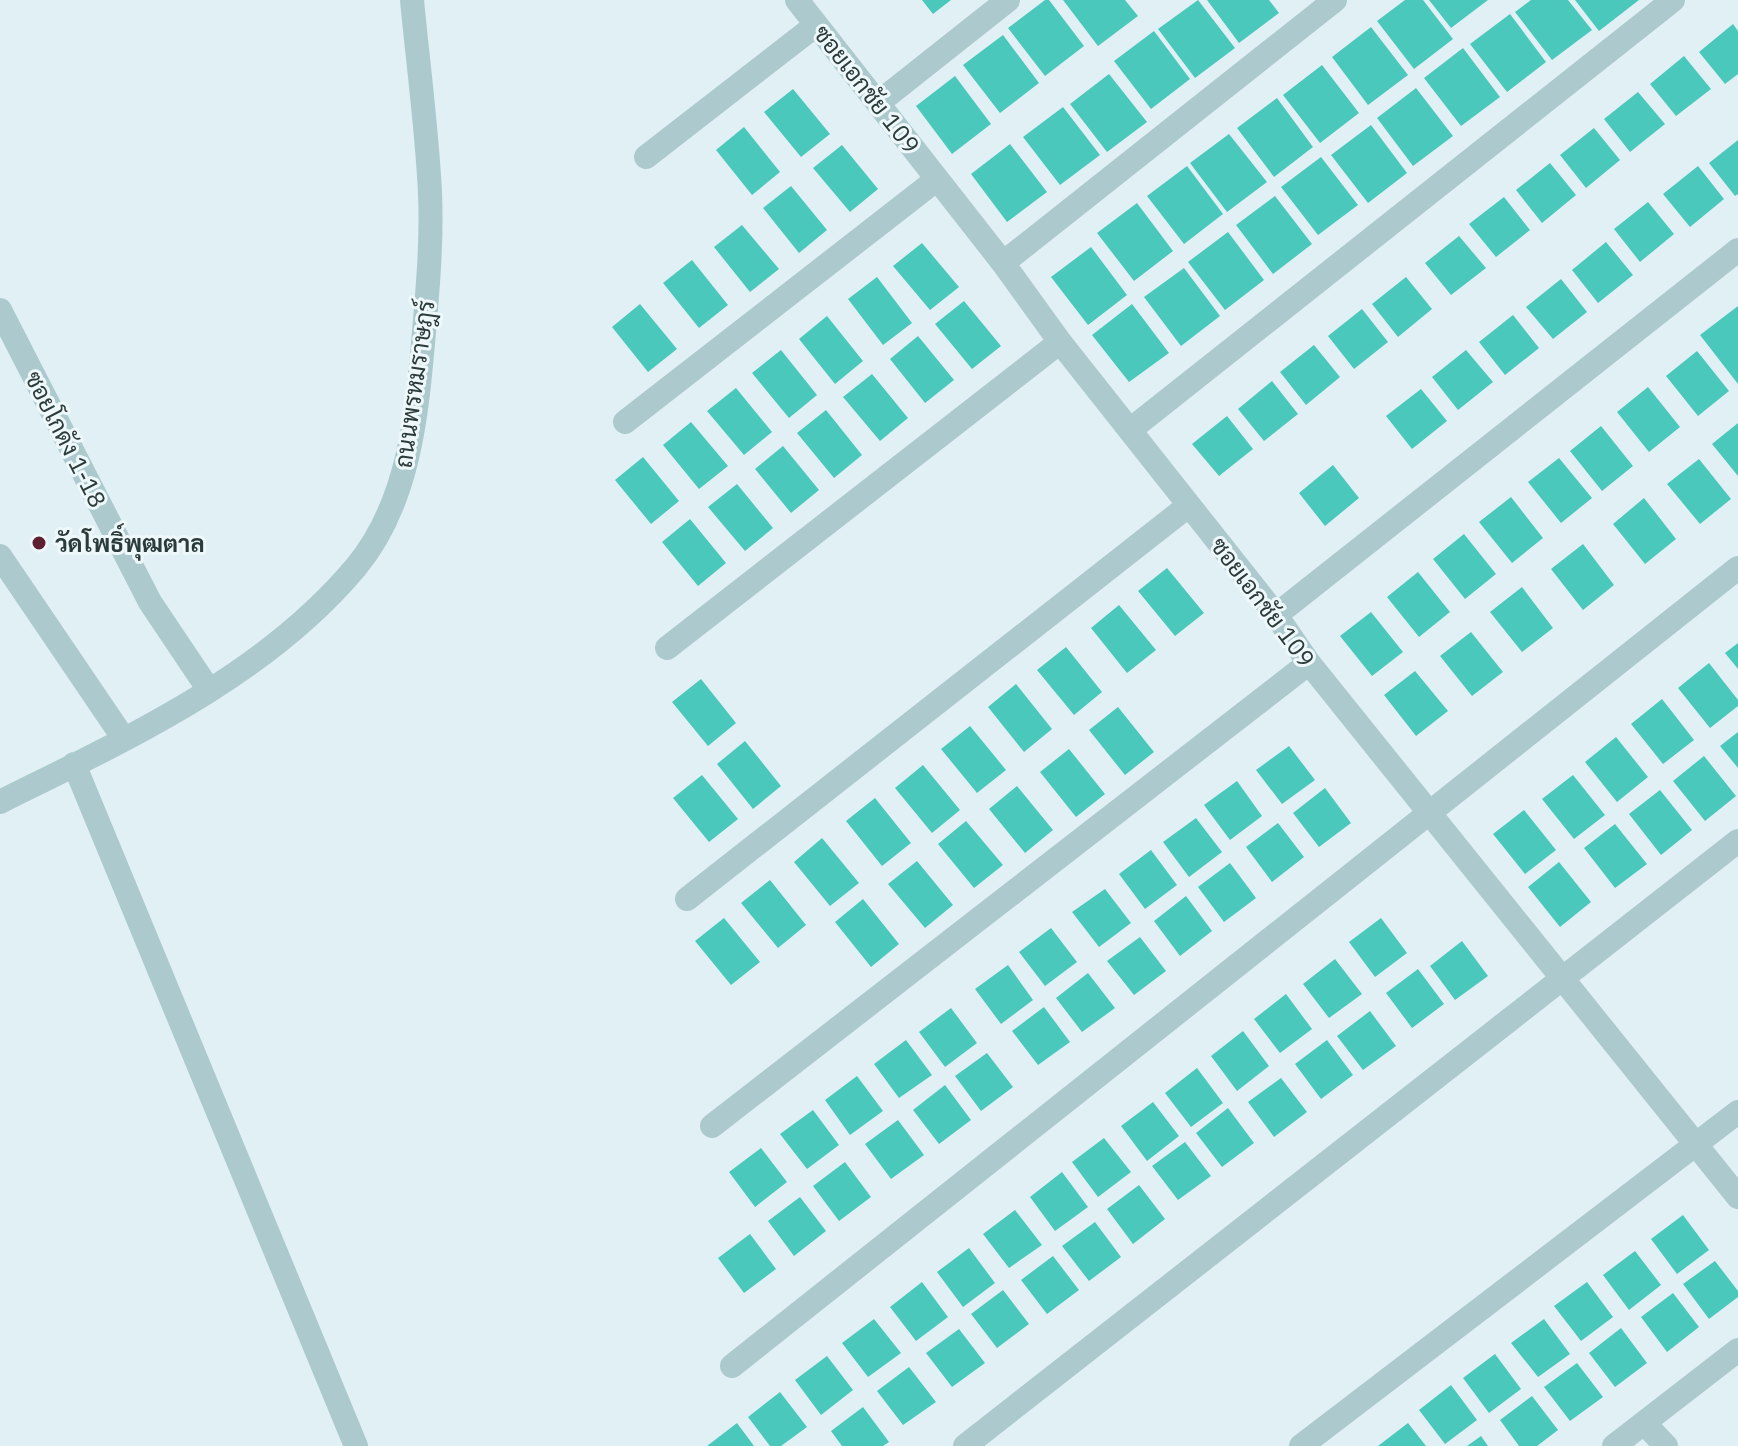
<svg xmlns="http://www.w3.org/2000/svg" width="1738" height="1446" viewBox="0 0 1738 1446" font-family="'IBM Plex Sans',Sarabun,sans-serif">
	<style>
		.building { fill: #4bc8bc }
		.lines { fill: none; stroke-linecap: round; stroke-linejoin: round }
		.minor { stroke: #acc9cd; stroke-width: 24 }
		.poi-dot { fill: #5e1f30; stroke: #eef8fb; stroke-width: 3 }
		.labels { text-anchor: middle; dominant-baseline: central; stroke-width: 6; stroke-linejoin: round; paint-order: stroke }
		.street-label { font-size: 24px; fill: #2b3b3a; stroke: #eef8fb }
		.poi-label { font-size: 24px; font-weight: bold; fill: #2b3b3a; stroke: #eef8fb; text-anchor: start }
	</style>
	<rect width="100%" height="100%" fill="#e1f0f4"/>
	<path class="building" d="M922,0H951L933,14Z
		M1045,0H1049L1084,46L1045,76L1008,28Z
		M1063,0H1125L1138,16L1098,46Z
		M1198,0L1235,48L1195,78L1158,29Z
		M1207,0H1269L1279,13L1239,43Z
		M1405,0H1423L1453,39L1414,69L1377,21Z
		M1429,0H1488L1451,28Z
		M1531,0H1568L1592,30L1552,60L1515,12Z
		M1575,0H1639L1599,31Z
		M1510,14L1546,62L1507,92L1470,44Z
		M1733,24L1738,31V74L1725,84L1699,52Z
		M1371,27L1408,75L1368,105L1332,57Z
		M1154,31L1190,79L1151,109L1114,61Z
		M1003,35L1039,83L1000,113L963,65Z
		M1463,48L1500,97L1461,126L1424,78Z
		M1684,56L1711,89L1676,116L1650,84Z
		M1322,65L1359,113L1320,143L1283,95Z
		M1109,74L1147,122L1107,152L1070,104Z
		M955,76L991,124L952,154L916,106Z
		M1416,88L1453,136L1413,166L1377,118Z
		M793,89L830,134L801,157L764,112Z
		M1638,92L1665,124L1630,152L1604,119Z
		M1277,98L1313,147L1274,177L1237,128Z
		M1063,107L1100,155L1060,185L1023,137Z
		M1371,125L1407,173L1368,203L1331,155Z
		M744,127L780,172L752,195L716,150Z
		M1594,128L1620,160L1586,188L1560,155Z
		M1229,134L1267,182L1227,212L1190,163Z
		M1738,140V194L1735,196L1709,163Z
		M1010,144L1047,192L1007,222L971,174Z
		M842,145L878,189L850,212L813,168Z
		M1321,157L1358,205L1318,235L1281,187Z
		M1550,163L1576,195L1542,223L1516,190Z
		M1187,166L1223,214L1184,244L1147,196Z
		M1698,166L1724,199L1690,227L1663,194Z
		M791,186L827,230L799,253L763,208Z
		M1275,196L1312,244L1273,274L1236,225Z
		M1504,197L1530,230L1496,257L1469,224Z
		M1648,202L1674,234L1640,262L1614,229Z
		M1137,203L1173,251L1134,281L1097,233Z
		M742,225L779,269L750,292L714,247Z
		M1228,232L1264,280L1225,310L1188,262Z
		M1459,236L1486,268L1451,295L1425,263Z
		M1606,242L1633,275L1598,303L1572,270Z
		M922,243L959,287L930,310L893,266Z
		M1091,247L1127,295L1088,325L1051,277Z
		M692,260L728,305L699,328L663,283Z
		M1184,268L1220,316L1181,346L1144,297Z
		M877,277L912,323L883,345L848,299Z
		M1406,277L1432,309L1398,337L1372,304Z
		M1561,279L1587,312L1553,339L1526,307Z
		M964,301L1001,346L972,369L935,324Z
		M640,304L677,349L648,372L612,327Z
		M1132,304L1169,353L1129,382L1092,335Z
		M1738,306V384L1700,335Z
		M1362,309L1388,342L1354,369L1328,336Z
		M1513,315L1539,348L1505,375L1479,342Z
		M827,316L863,361L835,384L799,339Z
		M918,336L954,380L925,403L890,359Z
		M1314,345L1340,377L1306,405L1280,372Z
		M781,350L817,395L789,418L752,373Z
		M1466,350L1493,382L1458,410L1432,377Z
		M1697,351L1729,391L1698,416L1666,376Z
		M872,374L908,418L880,441L843,397Z
		M1272,381L1298,414L1264,441L1238,409Z
		M1648,387L1680,427L1649,452L1617,412Z
		M736,388L772,432L744,455L707,411Z
		M1421,389L1447,421L1412,449L1386,416Z
		M826,410L862,455L834,478L797,433Z
		M1227,416L1253,449L1219,476L1192,444Z
		M691,422L728,466L699,489L663,445Z
		M1738,423V476L1712,444Z
		M1601,426L1633,466L1602,491L1570,451Z
		M783,446L819,490L791,513L755,469Z
		M643,457L679,501L651,524L615,480Z
		M1559,458L1592,498L1561,523L1528,482Z
		M1699,459L1731,499L1700,524L1667,484Z
		M1333,465L1359,498L1325,526L1299,493Z
		M737,484L773,528L745,551L708,507Z
		M1511,497L1543,538L1512,563L1479,522Z
		M1644,498L1676,539L1645,564L1613,524Z
		M690,519L726,563L698,586L662,542Z
		M1464,534L1496,574L1465,599L1433,559Z
		M1583,544L1614,585L1583,610L1551,569Z
		M1167,568L1204,613L1175,636L1138,591Z
		M1418,572L1450,612L1419,637L1387,597Z
		M1522,587L1553,628L1522,652L1490,612Z
		M1119,605L1156,650L1127,673L1091,628Z
		M1371,612L1403,652L1372,676L1340,636Z
		M1471,632L1503,672L1472,696L1440,656Z
		M1738,643V669L1725,653Z
		M1066,647L1102,692L1074,715L1037,670Z
		M1709,663L1738,700V706L1710,728L1678,688Z
		M1415,671L1448,711L1416,736L1384,695Z
		M701,679L736,723L708,746L672,702Z
		M1016,684L1052,729L1024,752L988,707Z
		M1662,699L1694,740L1663,764L1631,724Z
		M1118,707L1154,752L1125,775L1089,730Z
		M970,726L1006,770L977,793L941,749Z
		M1738,732V768L1720,746Z
		M1616,737L1648,777L1617,802L1585,762Z
		M745,741L781,786L753,809L717,764Z
		M1289,746L1315,780L1282,804L1256,770Z
		M1069,749L1105,794L1076,817L1040,772Z
		M1704,756L1736,796L1705,821L1673,781Z
		M923,765L960,810L932,833L895,788Z
		M702,775L738,819L709,842L673,798Z
		M1573,775L1605,815L1574,839L1542,799Z
		M1237,781L1262,816L1230,840L1204,805Z
		M1017,786L1053,830L1025,853L989,809Z
		M1325,788L1351,823L1319,847L1293,813Z
		M1660,790L1692,830L1661,855L1629,814Z
		M875,798L911,843L882,866L846,821Z
		M1524,810L1556,850L1525,874L1493,834Z
		M1196,818L1222,852L1189,877L1163,842Z
		M966,821L1003,865L974,888L938,844Z
		M1278,823L1304,857L1272,882L1246,847Z
		M1615,824L1647,864L1615,888L1584,848Z
		M822,838L859,883L830,906L794,862Z
		M1151,850L1177,885L1145,909L1119,874Z
		M917,861L953,905L925,928L888,884Z
		M1559,862L1591,902L1560,927L1528,887Z
		M1230,863L1256,898L1224,922L1198,887Z
		M770,880L806,925L778,948L741,903Z
		M1105,889L1131,923L1099,947L1072,912Z
		M1186,896L1212,931L1180,956L1154,921Z
		M863,899L899,944L871,967L835,922Z
		M724,918L760,962L731,985L695,941Z
		M1381,918L1407,953L1375,977L1349,942Z
		M1051,928L1077,962L1045,986L1019,952Z
		M1140,937L1166,971L1134,995L1107,961Z
		M1462,941L1488,976L1455,1000L1430,966Z
		M1335,959L1362,994L1329,1018L1303,984Z
		M1008,965L1033,1000L1001,1024L975,989Z
		M1418,969L1444,1004L1412,1028L1386,993Z
		M1088,973L1115,1008L1082,1032L1056,998Z
		M1286,994L1312,1029L1280,1053L1254,1019Z
		M1044,1007L1070,1042L1038,1065L1012,1031Z
		M951,1008L977,1043L945,1067L919,1032Z
		M1370,1011L1396,1046L1363,1070L1337,1036Z
		M1243,1031L1269,1066L1237,1091L1211,1056Z
		M906,1040L932,1075L899,1098L874,1064Z
		M1327,1040L1353,1075L1321,1099L1295,1064Z
		M987,1053L1013,1087L981,1111L955,1076Z
		M1197,1068L1223,1103L1191,1127L1165,1093Z
		M857,1076L883,1111L850,1135L825,1100Z
		M1281,1078L1307,1112L1274,1137L1248,1102Z
		M945,1085L971,1120L939,1144L913,1110Z
		M1153,1102L1179,1136L1147,1161L1121,1126Z
		M1228,1108L1254,1143L1222,1167L1196,1133Z
		M813,1110L839,1145L807,1169L780,1134Z
		M898,1120L924,1155L891,1179L865,1144Z
		M1104,1138L1131,1172L1098,1197L1072,1162Z
		M1185,1142L1211,1176L1178,1200L1152,1166Z
		M761,1148L787,1182L755,1207L729,1172Z
		M845,1162L871,1197L839,1221L813,1186Z
		M1062,1172L1088,1207L1055,1231L1030,1197Z
		M1139,1185L1165,1219L1133,1244L1107,1209Z
		M800,1197L826,1231L794,1256L768,1221Z
		M1015,1210L1042,1245L1009,1268L983,1234Z
		M1683,1215L1709,1250L1677,1274L1651,1239Z
		M1095,1222L1121,1257L1089,1281L1062,1246Z
		M750,1234L776,1269L744,1293L718,1258Z
		M969,1248L995,1283L963,1307L937,1272Z
		M1635,1251L1661,1285L1629,1310L1603,1275Z
		M1053,1256L1079,1290L1047,1314L1021,1280Z
		M1715,1261L1738,1291V1297L1709,1319L1683,1284Z
		M922,1282L948,1317L916,1341L890,1307Z
		M1587,1282L1613,1317L1581,1341L1554,1306Z
		M1003,1290L1029,1324L997,1348L971,1314Z
		M1673,1293L1699,1327L1667,1352L1641,1317Z
		M874,1319L901,1353L868,1377L842,1343Z
		M1544,1319L1570,1354L1538,1377L1511,1343Z
		M1621,1328L1647,1363L1615,1387L1589,1353Z
		M959,1329L985,1363L952,1387L926,1353Z
		M1495,1354L1521,1389L1489,1413L1463,1378Z
		M827,1356L853,1390L821,1415L795,1380Z
		M1577,1363L1603,1397L1570,1421L1544,1387Z
		M909,1367L936,1402L903,1425L877,1391Z
		M1451,1385L1477,1420L1445,1444L1419,1410Z
		M780,1392L807,1427L781,1446H770L748,1417Z
		M1532,1396L1558,1430L1537,1446H1519L1500,1420Z
		M863,1407L889,1442L883,1446H842L831,1431Z
		M737,1423L754,1446H707Z
		M1408,1423L1426,1446H1378Z
		M1481,1436L1488,1446H1467Z"/>
	<g class="lines">
		<path class="minor" d="M797,0L1003,263L1060,342L1276,615L1309,663L1738,1197
			M878,103L1008,0
			M646,157L816,25
			M1003,263L1335,0
			M0,310L150,602L209,690
			M625,422L936,180
			M1130,430L1673,0
			M0,556L124,739
			M1276,615L1738,250
			M667,648L1060,342
			M74,764L356,1446
			M0,802C126,739 264,677 356,567C410,502 417,412 424,332C428,286 432,239 430,193C427,129 418,64 412,0
			M687,899L1188,506
			M712,1126L1309,663
			M732,1366L1738,568
			M1644,1423L1666,1446
			M965,1446L1738,841
			M1301,1446L1738,1112
			M1614,1446L1738,1350"/>
	</g>
	<circle class="poi-dot" cx="39" cy="543" r="8"/>
	<g class="labels">
		<g class="street-label">
			<text transform="translate(867 89) rotate(52)">ซอยเอกชัย 109</text>
			<text transform="translate(414 384) rotate(-82)">ถนนพรหมราษฎร์</text>
			<text transform="translate(66 439) rotate(63)">ซอยโกดัง 1-18</text>
			<text transform="translate(1263 602) rotate(53)">ซอยเอกชัย 109</text>
		</g>
		<g class="poi-label">
			<text x="55" y="543">วัดโพธิ์พุฒตาล</text>
		</g>
	</g>
</svg>
